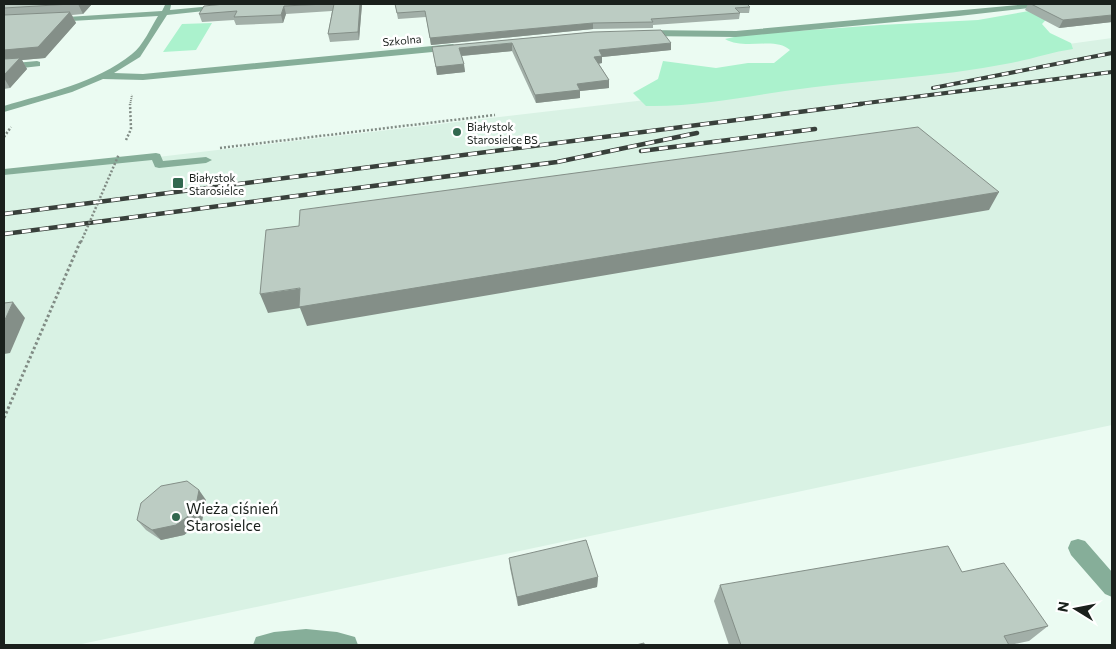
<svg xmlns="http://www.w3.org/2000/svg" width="1116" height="649" viewBox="0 0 1116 649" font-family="Commissioner,sans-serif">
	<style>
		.built { fill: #d9f2e4 }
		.green { fill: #abf2cd }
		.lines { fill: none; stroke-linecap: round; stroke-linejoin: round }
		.path-far1 { stroke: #808b84; stroke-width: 2; stroke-dasharray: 1 1; stroke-linecap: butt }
		.path { stroke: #808b84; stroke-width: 2.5; stroke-dasharray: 2 2; stroke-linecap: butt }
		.lane { fill: #86ae99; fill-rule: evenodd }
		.street { fill: #86ae99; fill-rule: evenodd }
		.rail-far1-casing { stroke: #39403b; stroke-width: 4 }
		.rail-casing { stroke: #39403b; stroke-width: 4.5 }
		.rail-far1 { stroke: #fff; stroke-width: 2.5; stroke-dasharray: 7; stroke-linecap: butt }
		.rail { stroke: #fff; stroke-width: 3; stroke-dasharray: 9; stroke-linecap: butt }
		.path-bridge-far1 { stroke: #808b84; stroke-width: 2.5; stroke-dasharray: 2 2; stroke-linecap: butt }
		.path-bridge { stroke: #808b84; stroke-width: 3; stroke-dasharray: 2.5 2.5; stroke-linecap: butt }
		.wall { fill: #a2afa8 }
		.shaded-wall { fill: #848f88 }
		.building { fill: #bcccc3; stroke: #848f88 }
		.poi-dot { fill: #32684f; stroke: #fff; stroke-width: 2 }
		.labels { text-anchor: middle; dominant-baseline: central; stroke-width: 5; stroke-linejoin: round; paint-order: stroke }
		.far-street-label { font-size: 11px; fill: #1a201c; stroke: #fff }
		.far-poi-label { font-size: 11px; fill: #1a201c; stroke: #fff; text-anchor: start }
		.near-poi-label { font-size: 15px; fill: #1a201c; stroke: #fff; text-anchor: start }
	</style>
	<rect width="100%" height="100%" fill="#ebfbf2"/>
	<path class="built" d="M1112,38V425L77,645H4V175L774,85Z"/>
	<path class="green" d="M1040,9L1052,13L1042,24L1050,33L1071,43L1073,49C1052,52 1032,59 1011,63C936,78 860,80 785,91C739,98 693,107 646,106L633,93L658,79L663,61L716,68L748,63H774L790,50C774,36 746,51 725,39L743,35L880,25L978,20Z
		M212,23L196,50L163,52L182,24Z"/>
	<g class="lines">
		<path class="path-far1" d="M130,105L132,95"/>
		<path class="path" d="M4,137L11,127
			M126,140L131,129L130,104
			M220,148L495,115"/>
		<path class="lane" d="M37,61L40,62V66L4,70V64Z
			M156,153L160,154L163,161L206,157L212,160L206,163L159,168L155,167L152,160L4,175V169Z
			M1078,539L1085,541L1112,572V597L1105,594L1071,555L1068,548L1071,541Z"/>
		<path class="street" d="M1028,4H1051L1047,6L959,16L736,37L643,36L639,33L643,30L736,31Z
			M165,5H171L170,10L223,5L227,7L223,9L167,15L140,57L114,73L143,74L453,44L457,47L453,50L143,80L103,79L72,92L4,112V106C47,93 96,83 132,54C143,46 151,27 158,16L54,22H51V18L162,11Z
			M306,629L337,632L355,637L358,645H253L256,637L274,632Z"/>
		<g class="rail-far1-casing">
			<path id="rail-far1" d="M933,88L1112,53
				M851,105L1112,72"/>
		</g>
		<g class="rail-casing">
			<path id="rail" d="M641,151L815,129
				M4,214L861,104
				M4,234L557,162L697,133"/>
		</g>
		<use href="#rail-far1" class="rail-far1"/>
		<use href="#rail" class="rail"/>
		<path class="path-bridge-far1" d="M81,242L119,154"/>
		<path class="path-bridge" d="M4,418L81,240"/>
	</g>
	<path class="wall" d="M4,4H92L83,14L72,15L76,23L45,58L22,60L27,69L10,88L4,89Z
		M225,4H362L359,40L330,42L328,34L332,11L286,14L283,23L236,25L234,20L202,22L199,14Z
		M395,4L750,7L749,13H740L739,19L653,25V28L593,29L431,45L426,17L398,19Z
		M1028,4H1112V22L1059,28L1025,10Z
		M593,32L671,43V50L602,57V63L599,64L609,80V88L580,91V98L536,103L512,51L462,56L465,72L437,75L432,47Z
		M206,500L202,521L184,535L161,540L146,530L137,520Z
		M509,558L598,577L597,587L518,606L510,568Z
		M962,572L1048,626L1029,641L1010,645H729L714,601L720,585Z"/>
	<path class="shaded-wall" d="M78,4H92L83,14Z
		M360,4H362L359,40L358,32Z
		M284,6L286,14L283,23L281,15Z
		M70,12L76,23L45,58L22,60L27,69L10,88L4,78V50Z
		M1112,15V22L1059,28L1063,20Z
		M593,23V29L431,45L430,38Z
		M512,43V51L460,56L459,48Z
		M671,43V50L602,57V63L594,64V57L599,50Z
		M464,64L465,72L437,75L436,67Z
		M609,80V88L580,91V98L536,103L535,95L577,84Z
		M999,192L989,210L307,326L300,308L268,313L260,294Z
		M13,302L25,318L10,353L4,354V322Z
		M199,490L206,500L202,521L184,535L161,540L152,530Z
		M598,577L597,587L518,606L517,597Z"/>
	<path class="building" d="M4,4H71L4,8Z
		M225,4H326L284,6L281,15L234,17L237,11L199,14L204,6Z
		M334,4H360L358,32L328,34Z
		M395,4H747L750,7L735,8L740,13L651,19L653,22L593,23L430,38L425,11L397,13Z
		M1031,4H1112V15L1063,20Z
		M70,12L38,47L4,50V15Z
		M661,30L671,43L599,50L602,56L594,57L609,80L577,84L580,90L535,95L512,43L459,48L464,64L436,67L432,47L593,32Z
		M20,58L4,75V59Z
		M918,127L999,192L299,307L300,288L260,294L266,230L299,226L300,210Z
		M13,302L4,322V303Z
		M187,481L199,490L195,511L176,525L152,530L137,520L141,503L161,486Z
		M586,540L598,577L517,597L509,558Z
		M948,546L962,572L1004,563L1048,626L1004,636L1009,645H741L720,585Z
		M644,643V645H636Z"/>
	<g class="poi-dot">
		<circle cx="457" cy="132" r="5"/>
		<rect x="172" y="177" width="12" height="12" rx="2.5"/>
		<circle cx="176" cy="517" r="5"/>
	</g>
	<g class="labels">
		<g class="far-street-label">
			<text transform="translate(402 40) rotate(-5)">Szkolna</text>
		</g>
		<g class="far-poi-label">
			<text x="467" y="126">Białystok<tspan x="467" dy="13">Starosielce BS</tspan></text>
			<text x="189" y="177">Białystok<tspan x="189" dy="13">Starosielce</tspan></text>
		</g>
		<g class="near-poi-label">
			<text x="186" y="508">Wieża ciśnień<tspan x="186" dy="17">Starosielce</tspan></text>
		</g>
	</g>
	<rect width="1116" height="649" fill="none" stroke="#1a201c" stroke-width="10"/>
	<g transform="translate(1076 609) rotate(280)" stroke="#ffffff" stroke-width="4" paint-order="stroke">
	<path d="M0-4L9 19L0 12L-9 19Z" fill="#1a201c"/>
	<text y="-8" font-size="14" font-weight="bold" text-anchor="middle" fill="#1a201c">N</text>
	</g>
</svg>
